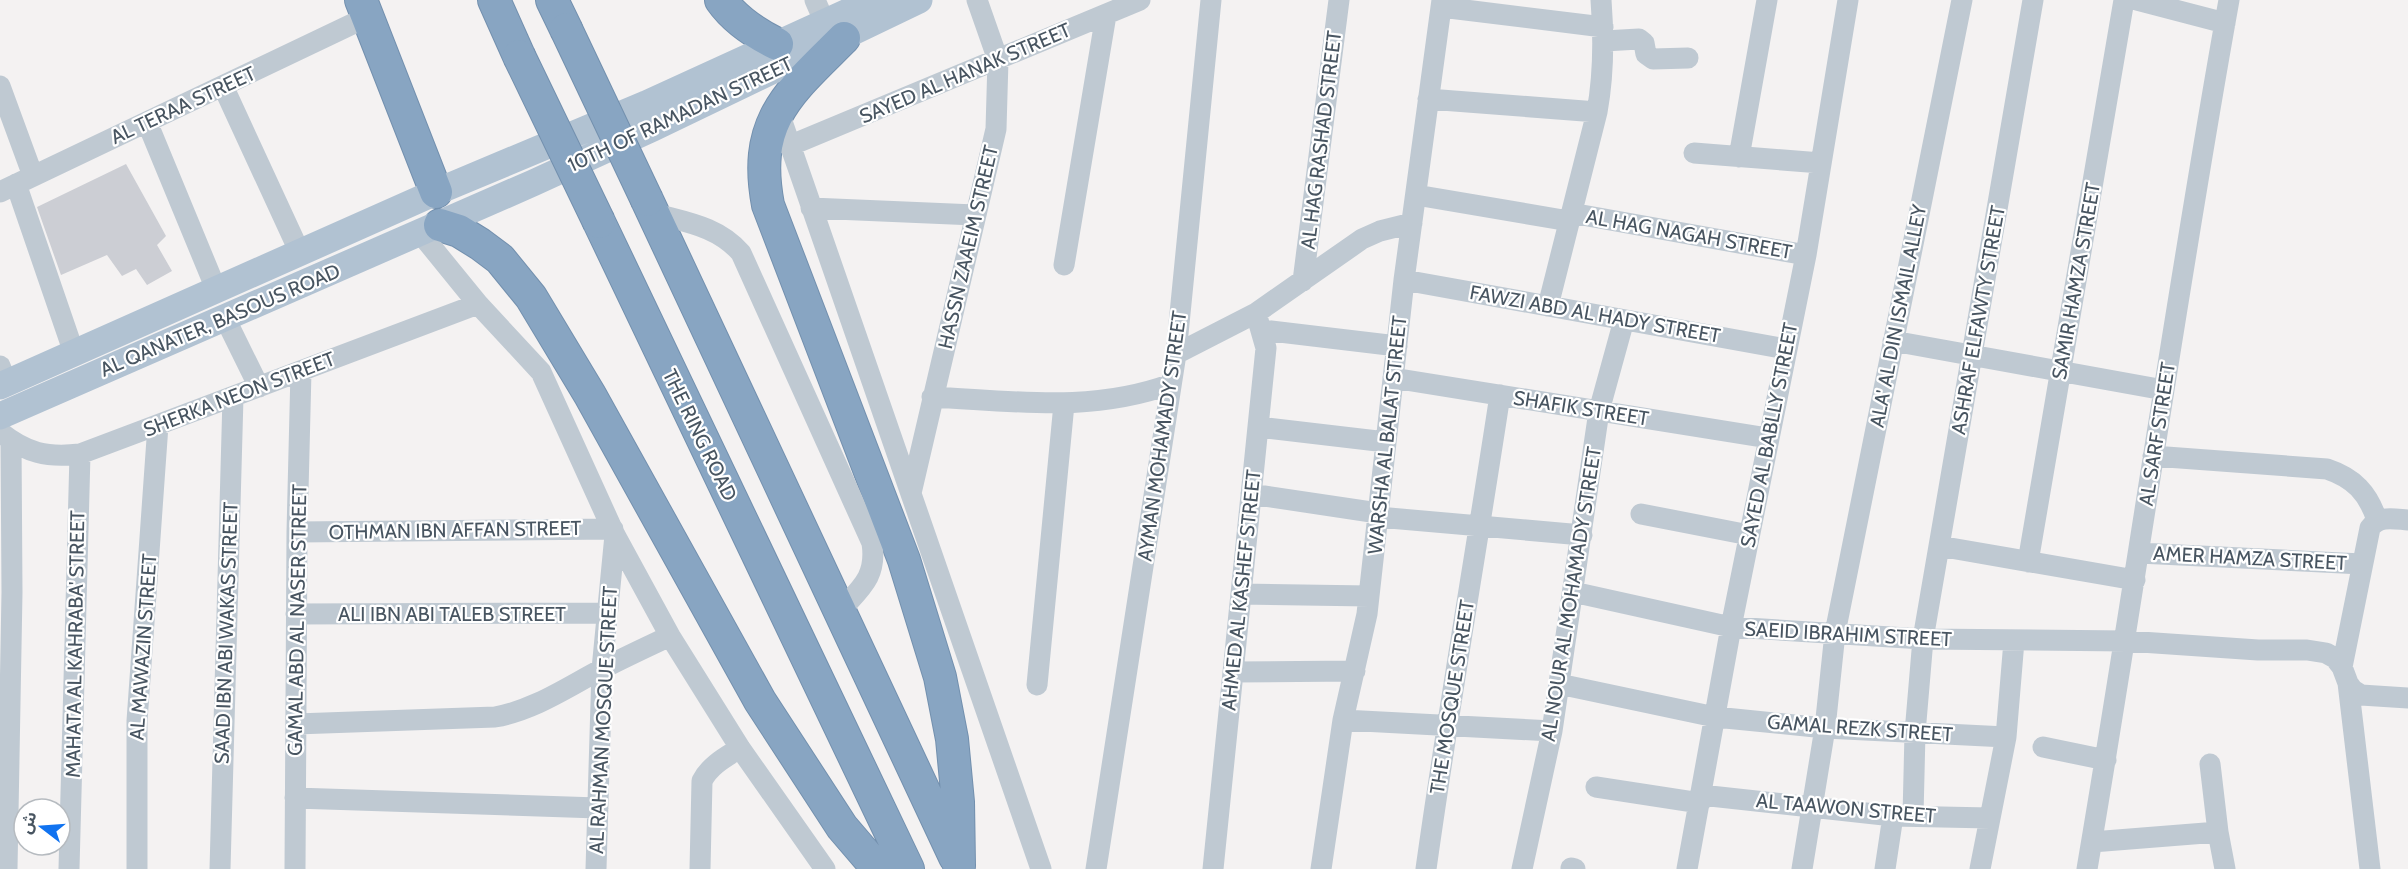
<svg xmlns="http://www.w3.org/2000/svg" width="2408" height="869" viewBox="0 0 2408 869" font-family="Cabin,'Noto Sans Arabic',sans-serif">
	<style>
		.building { fill: #ccced4 }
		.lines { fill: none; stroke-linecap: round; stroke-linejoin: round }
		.highway-casing { stroke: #7390ae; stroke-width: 34 }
		.minor { stroke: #bfc9d2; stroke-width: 21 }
		.major { stroke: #b1c2d2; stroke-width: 27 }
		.highway { stroke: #88a5c2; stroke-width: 32 }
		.highway-bridge-casing { stroke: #7390ae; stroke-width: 34; stroke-linecap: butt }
		.highway-bridge { stroke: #88a5c2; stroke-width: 32 }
		.labels { text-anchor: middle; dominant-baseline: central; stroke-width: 4.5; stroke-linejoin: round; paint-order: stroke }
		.street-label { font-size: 20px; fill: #485561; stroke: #fff }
	</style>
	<rect width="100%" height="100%" fill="#f4f2f2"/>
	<path class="building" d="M126,164L166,236L157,245L172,271L147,285L136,269L122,276L107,255L61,275L37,207Z"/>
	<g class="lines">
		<g class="highway-casing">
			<path id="highway" d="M361,0L436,192
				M494,0L519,56
				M552,0L566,29
				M721,0C735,20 755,33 777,44
				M844,38C789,93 752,120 768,205L904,560L940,677L952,739L958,802L959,866
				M647,200L955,857
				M599,222L908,869
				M440,225L459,231L480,244L500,259L531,297L590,395L760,701L842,827L878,869"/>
		</g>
		<path class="minor" d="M815,0L825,23
			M2137,0L2225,23
			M1441,7L1603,27
			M1604,41L1639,39L1644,43L1646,54L1653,59L1688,58
			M0,86L33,176
			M223,86L300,253
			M1428,99L1597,112
			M778,110L1041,869
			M147,122L216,289
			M789,146L1140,0
			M1694,153L1821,163
			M1739,157L1767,0
			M16,184L74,353
			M0,192L367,17
			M1416,195L1569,221
			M811,208L975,215
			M653,213C685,222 718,226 741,253L872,543C877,577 861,588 840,611
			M1571,213L1806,255
			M421,234L478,304L541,372L615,535L670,636L740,748L825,869
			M1064,265L1106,15
			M1404,280L1786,349
			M1303,281L1339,0
			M1548,306L1597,112C1604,74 1604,39 1601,0
			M224,316L259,387
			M1262,330L1397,346
			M1893,341L2164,390
			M1176,354L1256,313L1362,239L1380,231L1412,223
			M0,366L7,383
			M1393,378L1768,438
			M932,397C1015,401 1091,413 1171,384
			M1258,427L1386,442
			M0,432C26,453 47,458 80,454L478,304
			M2153,456L2327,469C2354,478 2368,493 2377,520
			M911,493L996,129L998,60L977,0
			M1251,494L1378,513
			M1641,514L1749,535
			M1378,517L1582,535
			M297,532L613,529
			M1939,546L2135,580
			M2139,553L2362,564
			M2028,562L2124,0
			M1573,592L1731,627L1923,639L2126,641L2258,650H2307L2326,653L2335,658L2342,667L2348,683L2353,690L2361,695L2408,698
			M1241,594L1369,596
			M296,614L607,613
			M2342,667L2370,528C2379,515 2394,519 2408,520
			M1233,672L1355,671
			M2348,683L2370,869
			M1559,684L1715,717L1825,728L2006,737
			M1037,685L1064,404
			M1343,720L1552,731
			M296,724L495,717C534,710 566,688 600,670C623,658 647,647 670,636
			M2043,747L2106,760
			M2210,764L2218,832L2225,869
			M1596,787L1700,803
			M1701,795L1893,816L1990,818
			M295,798L598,808
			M1913,816L1915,733L1923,639L2033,0
			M2092,842L2218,832
			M1571,868L1575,869
			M7,869L12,592L11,441
			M69,869L80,454
			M137,869V721L158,425
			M220,869L233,397
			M295,869L297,532L301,371
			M596,869L602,669L615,535
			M700,869L702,781C710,765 726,757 740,748
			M1096,869L1176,354L1211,0
			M1213,869L1266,348L1256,313
			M1321,869L1343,720L1367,614L1404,280L1442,0
			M1426,869C1448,711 1476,553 1500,395
			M1522,869L1552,731L1599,411L1624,320
			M1687,869L1731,627L1806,255L1848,0
			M1802,869L1825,728L1835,633L1962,0
			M1885,869L1893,816
			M1980,869L2006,737L2014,641
			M2087,869C2136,580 2177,289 2229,0"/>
		<path class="major" d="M0,386L436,192L646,104L874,0
			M0,416L533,183L653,128L919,0"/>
		<use href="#highway" class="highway"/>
		<g class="highway-bridge-casing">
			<path id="highway-bridge" d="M566,29L647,200
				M519,56L599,222"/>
		</g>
		<use href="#highway-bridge" class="highway-bridge"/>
	</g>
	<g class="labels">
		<g class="street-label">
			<text transform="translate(965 73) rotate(-23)">SAYED AL HANAK STREET</text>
			<text transform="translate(183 105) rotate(-25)">AL TERAA STREET</text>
			<text transform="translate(680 114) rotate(-25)">10TH OF RAMADAN STREET</text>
			<text transform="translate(1321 140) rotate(-83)">AL HAG RASHAD STREET</text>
			<text transform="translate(1689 234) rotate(10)">AL HAG NAGAH STREET</text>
			<text transform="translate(968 247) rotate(-77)">HASSN ZAAEIM STREET</text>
			<text transform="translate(2076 281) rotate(-80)">SAMIR HAMZA STREET</text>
			<text transform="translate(1595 314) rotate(10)">FAWZI ABD AL HADY STREET</text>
			<text transform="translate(1898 316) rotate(-79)">ALA' AL DIN ISMAIL ALLEY</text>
			<text transform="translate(220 320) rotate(-23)">AL QANATER, BASOUS ROAD</text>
			<text transform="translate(1978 320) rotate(-80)">ASHRAF ELFAWTY STREET</text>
			<text transform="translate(239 394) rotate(-21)">SHERKA NEON STREET</text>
			<text transform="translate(1581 408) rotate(9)">SHAFIK STREET</text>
			<text transform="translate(2157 434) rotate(-81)">AL SARF STREET</text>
			<text transform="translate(700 435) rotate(64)">THE RING ROAD</text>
			<text transform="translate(1387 435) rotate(-84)">WARSHA AL BALAT STREET</text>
			<text transform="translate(1769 435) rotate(-79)">SAYED AL BABLLY STREET</text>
			<text transform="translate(1162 436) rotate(-82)">AYMAN MOHAMADY STREET</text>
			<text transform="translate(455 530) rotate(-1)">OTHMAN IBN AFFAN STREET</text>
			<text transform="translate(2250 558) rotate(3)">AMER HAMZA STREET</text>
			<text transform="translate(1241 590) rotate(-84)">AHMED AL KASHEF STREET</text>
			<text transform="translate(1571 594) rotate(-81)">AL NOUR AL MOHAMADY STREET</text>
			<text x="452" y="614">ALI IBN ABI TALEB STREET</text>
			<text transform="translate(297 620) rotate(-89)">GAMAL ABD AL NASER STREET</text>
			<text transform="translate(226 633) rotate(-88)">SAAD IBN ABI WAKAS STREET</text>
			<text transform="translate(1848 634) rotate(3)">SAEID IBRAHIM STREET</text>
			<text transform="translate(75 644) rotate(-89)">MAHATA AL KAHRABA' STREET</text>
			<text transform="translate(143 647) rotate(-86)">AL MAWAZIN STREET</text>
			<text transform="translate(1452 697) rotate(-81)">THE MOSQUE STREET</text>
			<text transform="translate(603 720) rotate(-87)">AL RAHMAN MOSQUE STREET</text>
			<text transform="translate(1860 728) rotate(4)">GAMAL REZK STREET</text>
			<text transform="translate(1846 808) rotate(5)">AL TAAWON STREET</text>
		</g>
	</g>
	<g transform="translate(42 827) rotate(287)"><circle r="28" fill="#ffffff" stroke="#b6bbc0" stroke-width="1.5"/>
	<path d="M0-4.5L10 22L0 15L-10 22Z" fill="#1173f0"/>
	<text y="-9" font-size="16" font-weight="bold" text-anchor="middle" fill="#485561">ش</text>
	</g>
</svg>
